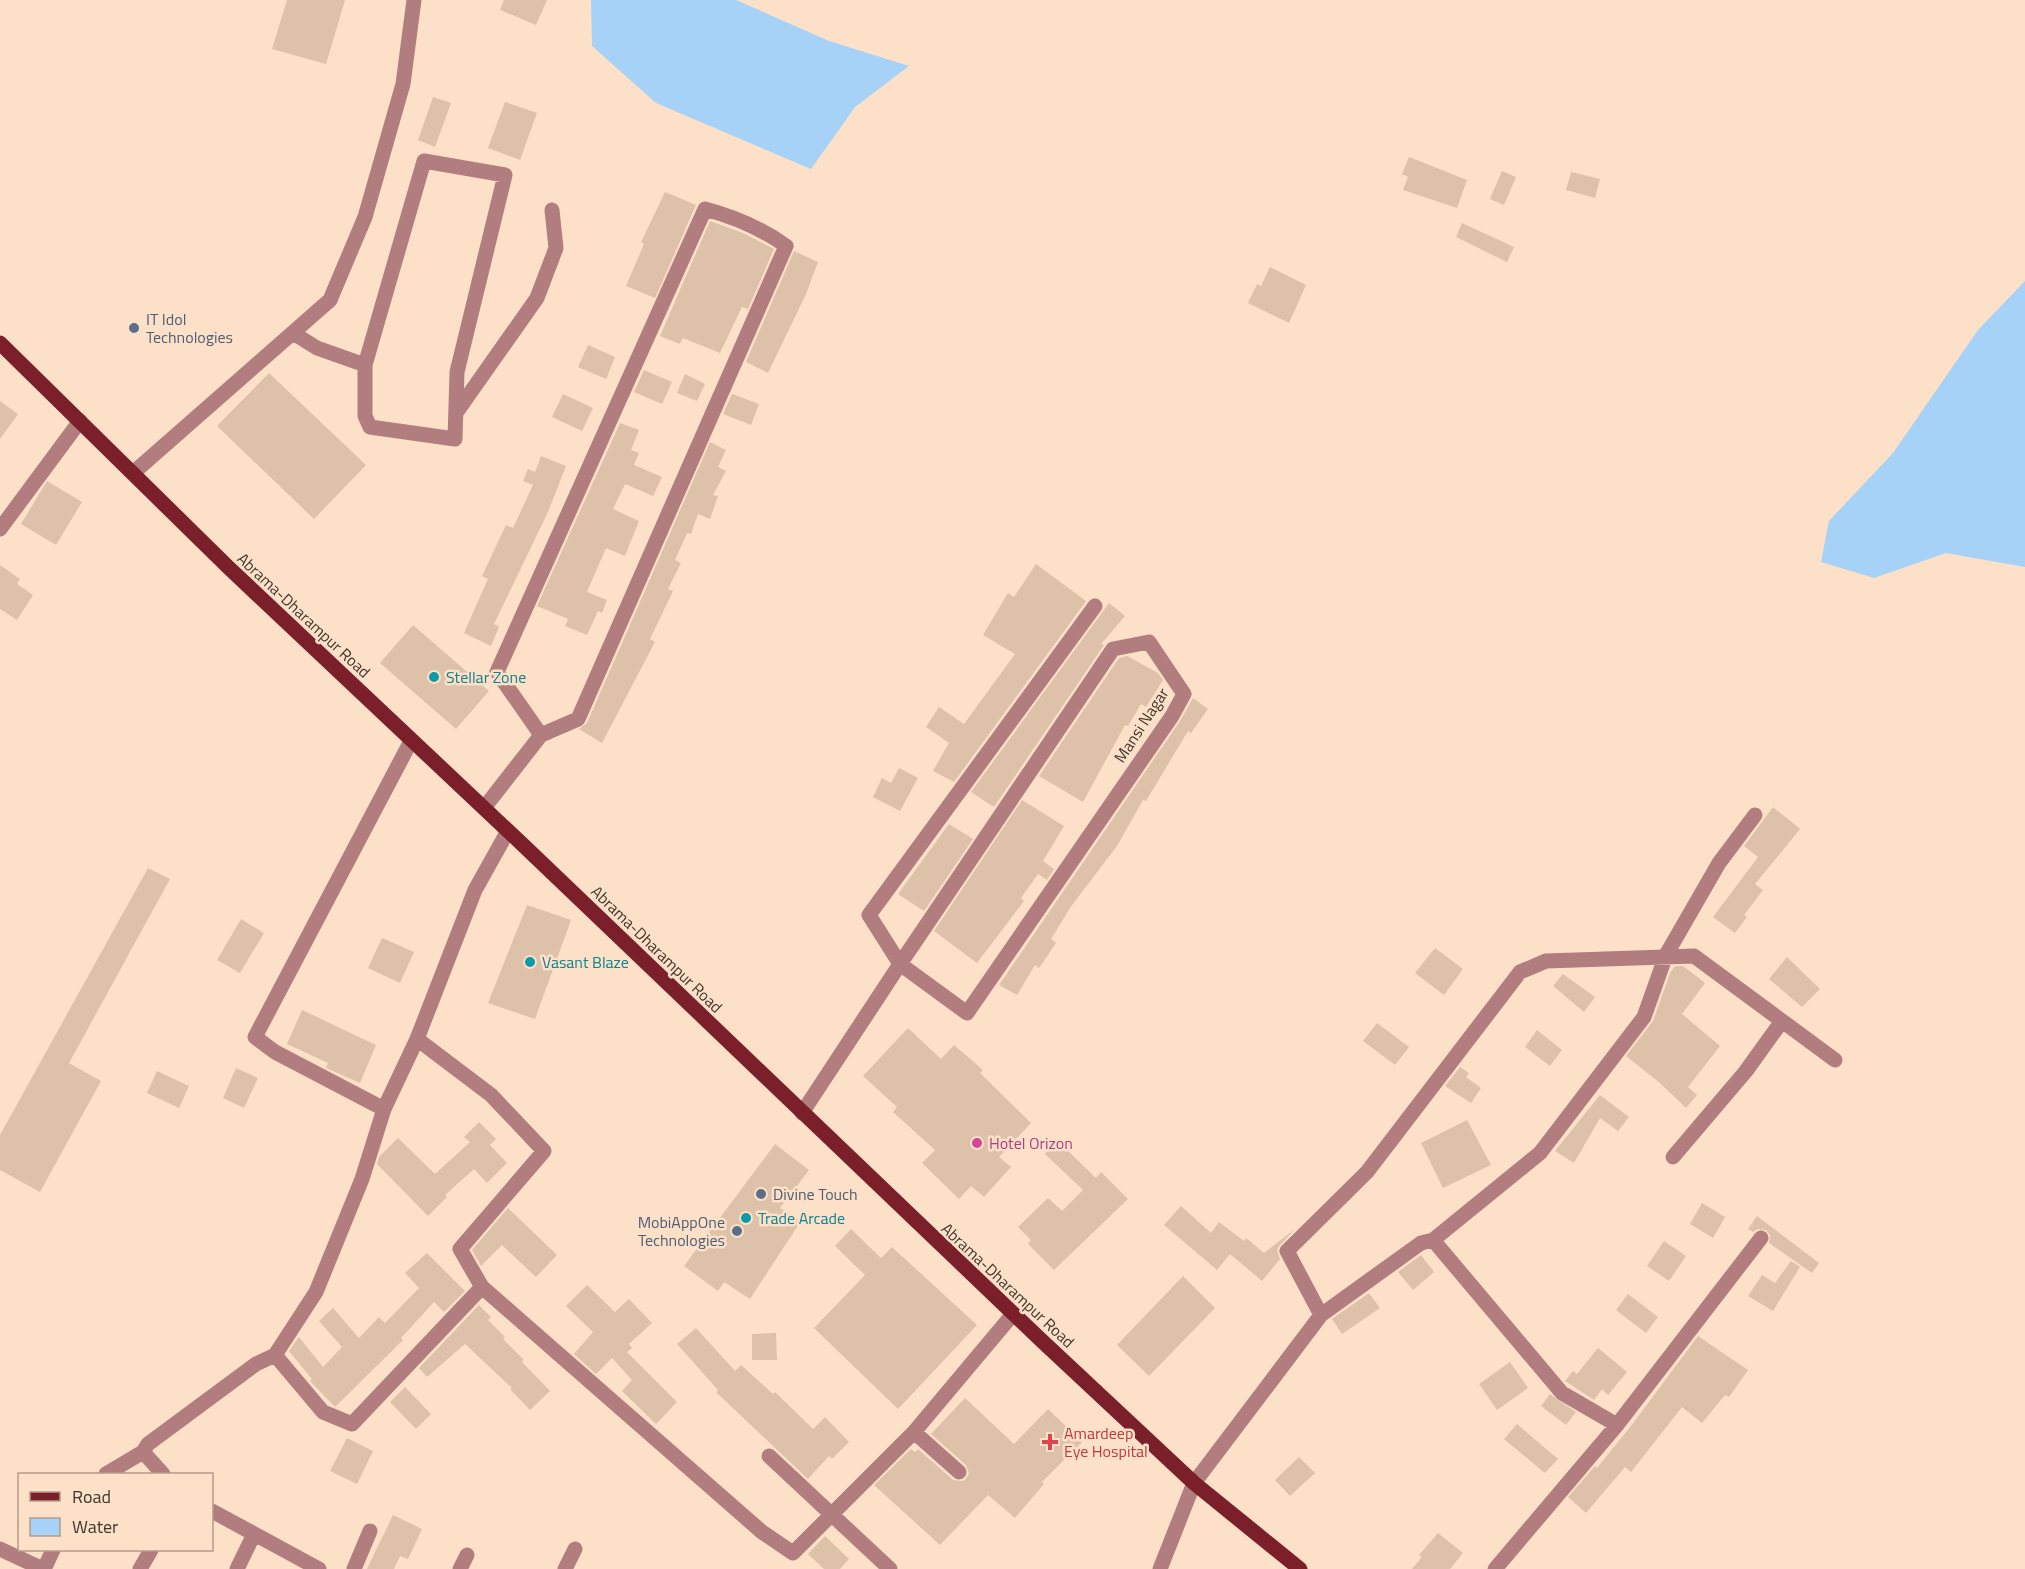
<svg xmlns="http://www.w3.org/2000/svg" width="2025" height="1569" viewBox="0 0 2025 1569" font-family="'Titillium Web',sans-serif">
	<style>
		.water { fill: #a5d2f6 }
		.building { fill: #ddc1a9 }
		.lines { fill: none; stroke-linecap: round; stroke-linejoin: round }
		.minor { stroke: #b27d7e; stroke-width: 15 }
		.major { stroke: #7b202b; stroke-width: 15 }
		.service-dot { fill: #5c6f8a; stroke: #fde0c8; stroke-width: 2 }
		.culture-dot { fill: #0f9aa8; stroke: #fde0c8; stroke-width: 2 }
		.hotel-dot { fill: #d1479c; stroke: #fde0c8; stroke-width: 2 }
		.health-dot { fill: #e0444e; stroke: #fde0c8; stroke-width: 2 }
		.labels { text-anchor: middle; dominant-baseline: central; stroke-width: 5; stroke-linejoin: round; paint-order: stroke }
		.service-label { font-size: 16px; fill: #4e5e75; stroke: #fde0c8; text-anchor: start }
		.street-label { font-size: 16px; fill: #41352c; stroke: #fde0c8 }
		.culture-label { font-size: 16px; fill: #0d838f; stroke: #fde0c8; text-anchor: start }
		.hotel-label { font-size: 16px; fill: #b23c85; stroke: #fde0c8; text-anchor: start }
		.health-label { font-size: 16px; fill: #be3a42; stroke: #fde0c8; text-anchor: start }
	</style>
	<rect width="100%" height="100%" fill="#fde0c8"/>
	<path class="water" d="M591,0H736L829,41L909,66L855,107L811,169L656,103L592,46Z
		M2025,281V567L1946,553L1874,578L1821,562L1829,521L1893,453L1978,330Z"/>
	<path class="building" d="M287,0H345L326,64L272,49Z
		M504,0H547L536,25L500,10Z
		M433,97L451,103L435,147L418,140Z
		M505,102L537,113L520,160L488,148Z
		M1409,157L1467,180L1457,208L1403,190L1408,177L1402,174Z
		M1502,171L1516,177L1504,205L1490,199Z
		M1571,172L1600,179L1595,198L1566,190Z
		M665,192L696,205L655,298L626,286L644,244L641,242Z
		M710,221L743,233L774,249L748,309L742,307L720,353L683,338L680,344L660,336Z
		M1462,223L1514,247L1507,262L1456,237Z
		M794,251L818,262L806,294L768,373L746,362Z
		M1270,267L1306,285L1289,323L1248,303L1257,284L1261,286Z
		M588,345L615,357L606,379L578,367Z
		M644,370L672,382L662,404L634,392Z
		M269,373L366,465L314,519L217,426Z
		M685,374L705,384L697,401L677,393Z
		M563,394L593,408L582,431L552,417Z
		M732,394L759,404L751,425L723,414Z
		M0,401L18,414L0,439Z
		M620,423L639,430L631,450L639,453L634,465L662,477L653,496L625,484L613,509L639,521L625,556L606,548L587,592L607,600L602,613L598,611L587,635L565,626L568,619L537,606Z
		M710,442L726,450L718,467L726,471L713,495L718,496L710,519L698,514L691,534L687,533L675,560L681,563L668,589L673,591L650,639L655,642L602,743L579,729L587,723Z
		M541,456L566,466L548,512L494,624L499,627L491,646L464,633L488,579L482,576L506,525L513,528L533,485L523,481L528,469L535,472Z
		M47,481L82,502L56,545L21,524Z
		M1036,564L1086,601L954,782L933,771L949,743L926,727L939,707L964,724L1015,654L983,635L1008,593L1014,597Z
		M0,565L20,579L17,584L33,595L17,620L0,609Z
		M1109,603L1125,616L1101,644L1104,645L994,807L971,792Z
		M413,625L489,691L456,729L380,663Z
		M1127,656L1158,673L1163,680L1146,707L1141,704L1128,726L1125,725L1083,802L1039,776L1119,658Z
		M1193,698L1208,709L1191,733L1188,731L1146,801L1143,800L1117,846L1072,905L1051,939L1056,943L1039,968L1035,965L1017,995L999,985L1180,721Z
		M899,768L918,778L900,811L873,797L882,778L891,783Z
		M1022,800L1064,826L1043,861L1054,869L1047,880L1038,874L1021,898L1024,901L977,963L934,931Z
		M1773,807L1800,829L1755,884L1763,890L1744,915L1747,917L1735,933L1713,917L1758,857L1744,846Z
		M949,824L973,839L924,911L898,894Z
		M148,868L170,879L69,1063L101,1081L40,1192L0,1170V1135Z
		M527,905L571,920L535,1019L488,1003Z
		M241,919L264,933L240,973L217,960Z
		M382,938L414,952L400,983L368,968Z
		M1435,948L1463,969L1444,995L1415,973Z
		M1787,957L1820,989L1802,1007L1769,979Z
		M1675,966H1683L1705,983L1682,1014L1720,1046L1688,1087L1697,1095L1686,1108L1660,1083L1626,1056L1653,1021L1670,973Z
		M1563,974L1595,997L1584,1012L1553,986Z
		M302,1010L376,1045L360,1083L326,1068L328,1063L287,1044Z
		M1377,1023L1409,1047L1395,1065L1363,1041Z
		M908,1028L941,1059L954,1045L983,1070L980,1073L1031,1123L999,1157L1011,1167L984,1197L971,1186L959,1199L922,1163L935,1150L893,1112L897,1107L863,1076Z
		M1537,1030L1562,1050L1550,1066L1525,1047Z
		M1460,1067L1469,1073L1466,1077L1481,1088L1471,1103L1445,1086Z
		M236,1068L258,1078L244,1108L223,1098Z
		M157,1071L189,1086L179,1108L147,1093Z
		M1600,1095L1629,1117L1618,1131L1600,1118L1574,1163L1555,1151Z
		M1467,1120L1491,1165L1443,1188L1421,1143Z
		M479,1122L496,1139L490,1145L507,1163L487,1183L474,1169L445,1195L447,1197L428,1216L377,1164L379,1157L398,1138L435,1174L470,1142L464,1137Z
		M775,1144L809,1170L780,1208L801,1221L750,1299L724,1282L718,1291L684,1266Z
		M1055,1144H1061L1096,1178L1101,1172L1128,1199L1054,1270L1028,1244L1031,1240L1018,1227L1048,1198L1062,1211L1083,1190L1045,1154Z
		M1702,1203L1725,1217L1713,1238L1690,1224Z
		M1181,1206L1211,1233L1219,1222L1244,1241L1246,1238L1264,1253L1295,1229L1280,1245L1277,1250L1280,1259L1262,1281L1230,1254L1217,1270L1164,1225Z
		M508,1208L557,1255L536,1277L502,1245L481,1266L472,1250Z
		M1757,1216L1819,1263L1812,1273L1769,1243L1770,1235L1766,1230L1758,1229L1753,1232L1748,1229Z
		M851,1229L881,1258L892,1247L977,1325L898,1409L814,1328L865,1275L835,1246Z
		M1664,1241L1686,1256L1669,1281L1647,1266Z
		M427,1253L465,1291L444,1312L434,1302L401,1338L403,1340L335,1407L310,1381L312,1379L289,1351L299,1337L323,1367L342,1347L319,1321L333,1308L359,1338L379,1317L385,1323L419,1288L405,1273Z
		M1421,1255L1434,1272L1413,1290L1398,1272Z
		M1791,1261L1800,1267L1773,1311L1748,1296L1762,1275L1775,1283Z
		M1183,1276L1215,1308L1149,1376L1117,1345Z
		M587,1285L615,1312L629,1299L652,1323L629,1344L632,1348L627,1352L677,1402L656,1424L622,1391L632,1380L612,1358L596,1374L574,1354L593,1332L566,1306Z
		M1369,1293L1380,1308L1342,1334L1332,1319Z
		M1628,1294L1658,1317L1646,1333L1616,1310Z
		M479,1305L491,1317L488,1320L505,1337L503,1339L524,1360L522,1362L550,1391L530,1410L510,1389L512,1388L465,1344L427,1377L419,1368Z
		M696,1328L735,1371L741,1365L773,1394L775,1392L813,1429L825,1417L849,1442L832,1459L829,1456L808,1479L716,1392L718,1390L677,1344Z
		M776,1333L777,1360H752V1334Z
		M1698,1336L1748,1370L1729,1397L1725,1395L1702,1423L1682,1407L1631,1472L1625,1467L1586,1513L1568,1497L1595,1466L1597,1468L1631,1426Z
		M1598,1348L1627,1372L1608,1395L1602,1389L1594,1400L1565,1381L1573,1371L1577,1374Z
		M1510,1362L1528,1388L1497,1410L1479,1384Z
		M405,1387L431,1414L416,1429L390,1402Z
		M1550,1394L1576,1412L1566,1425L1541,1406Z
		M965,1398L1014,1444L1048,1409L1082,1442L1042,1482L1044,1484L1015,1518L988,1495L940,1545L874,1485L911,1449L915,1452L918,1449L953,1480L962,1481L966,1479L969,1473L966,1465L931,1434Z
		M1517,1424L1558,1459L1545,1473L1504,1439Z
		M347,1438L373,1451L357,1484L330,1471Z
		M1299,1457L1315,1473L1290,1496L1275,1480Z
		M393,1515L422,1529L408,1559L400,1556L394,1569H367Z
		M1438,1533L1463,1553L1450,1569H1412L1422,1557L1419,1555Z
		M825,1536L849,1559L840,1569H824L808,1554Z"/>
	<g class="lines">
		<path class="minor" d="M293,333L317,348L365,365V416L370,427L455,439L457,372L505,175L424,161L365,365
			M456,413L537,298L556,248L552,210
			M133,473L330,300L365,217L403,84L414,0
			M0,529L80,421
			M484,808L541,735L578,719L786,246C761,228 735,217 705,209L497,672L541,735
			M417,1039L491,1095L544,1151L460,1249L482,1287L762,1532L793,1553L914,1432L959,1472
			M384,1109L275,1052L255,1037L411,741
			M802,1113L900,964L967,1013L1172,716L1184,694L1149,642L1113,649L900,964L869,915L1095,606
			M1673,1157L1746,1071L1782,1021
			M1433,1240L1562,1393L1617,1425
			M1321,1315L1287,1251L1367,1172L1520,972L1546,961L1694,956L1835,1060
			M275,1355L323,1412L352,1424L482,1287
			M914,1432L1013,1314
			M143,1452L163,1474
			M769,1456L890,1569
			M106,1474L143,1452L148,1444L256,1364L275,1355L316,1292L362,1179L384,1109L417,1039L475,890L508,831
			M212,1511L319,1569
			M0,1549L43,1569
			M44,1569L53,1550
			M140,1569L151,1550
			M237,1569L254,1534
			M354,1569L370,1531
			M460,1569L467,1555
			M565,1569L575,1549
			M1160,1569L1194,1483L1321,1315L1421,1243L1433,1240L1540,1153L1644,1017L1666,955L1719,863L1755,815
			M1495,1569L1617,1425L1761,1238"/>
		<path class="major" d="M0,343L228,567L522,844L1041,1340L1194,1483L1300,1569"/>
	</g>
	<g class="service-dot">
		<circle cx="134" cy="328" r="6"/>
		<circle cx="761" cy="1194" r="6"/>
		<circle cx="737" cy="1231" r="6"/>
	</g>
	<g class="culture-dot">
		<circle cx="434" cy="677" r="6"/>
		<circle cx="530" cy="962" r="6"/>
		<circle cx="746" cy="1218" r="6"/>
	</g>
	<circle class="hotel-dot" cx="977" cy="1143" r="6"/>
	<path class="health-dot" d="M1047 1433h6v6h6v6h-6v6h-6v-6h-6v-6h6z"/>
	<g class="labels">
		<g class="service-label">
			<text x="146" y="319">IT Idol<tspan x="146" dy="18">Technologies</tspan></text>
			<text x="773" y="1194">Divine Touch</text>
			<text x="725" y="1222" text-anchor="end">MobiAppOne<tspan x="725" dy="18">Technologies</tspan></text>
		</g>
		<g class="street-label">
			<text transform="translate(304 615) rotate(43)">Abrama-Dharampur Road</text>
			<text transform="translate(1141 725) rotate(-57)">Mansi Nagar</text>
			<text transform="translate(657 949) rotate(44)">Abrama-Dharampur Road</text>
			<text transform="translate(1008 1285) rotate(43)">Abrama-Dharampur Road</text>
		</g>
		<g class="culture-label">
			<text x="446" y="677">Stellar Zone</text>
			<text x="542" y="962">Vasant Blaze</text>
			<text x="758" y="1218">Trade Arcade</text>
		</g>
		<g class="hotel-label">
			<text x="989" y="1143">Hotel Orizon</text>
		</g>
		<g class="health-label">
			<text x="1064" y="1433">Amardeep<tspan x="1064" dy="18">Eye Hospital</tspan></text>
		</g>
	</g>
	<rect x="18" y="1473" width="195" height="78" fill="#fde0c8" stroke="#b29c8a" stroke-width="1.5"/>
	<rect x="30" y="1492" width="30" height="9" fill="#7b202b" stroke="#b29c8a" stroke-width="1.5"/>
	<text x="72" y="1503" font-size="18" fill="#41352c">Road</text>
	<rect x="30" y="1518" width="30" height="18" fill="#a5d2f6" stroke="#b29c8a" stroke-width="1.5"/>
	<text x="72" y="1533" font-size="18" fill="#41352c">Water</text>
</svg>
